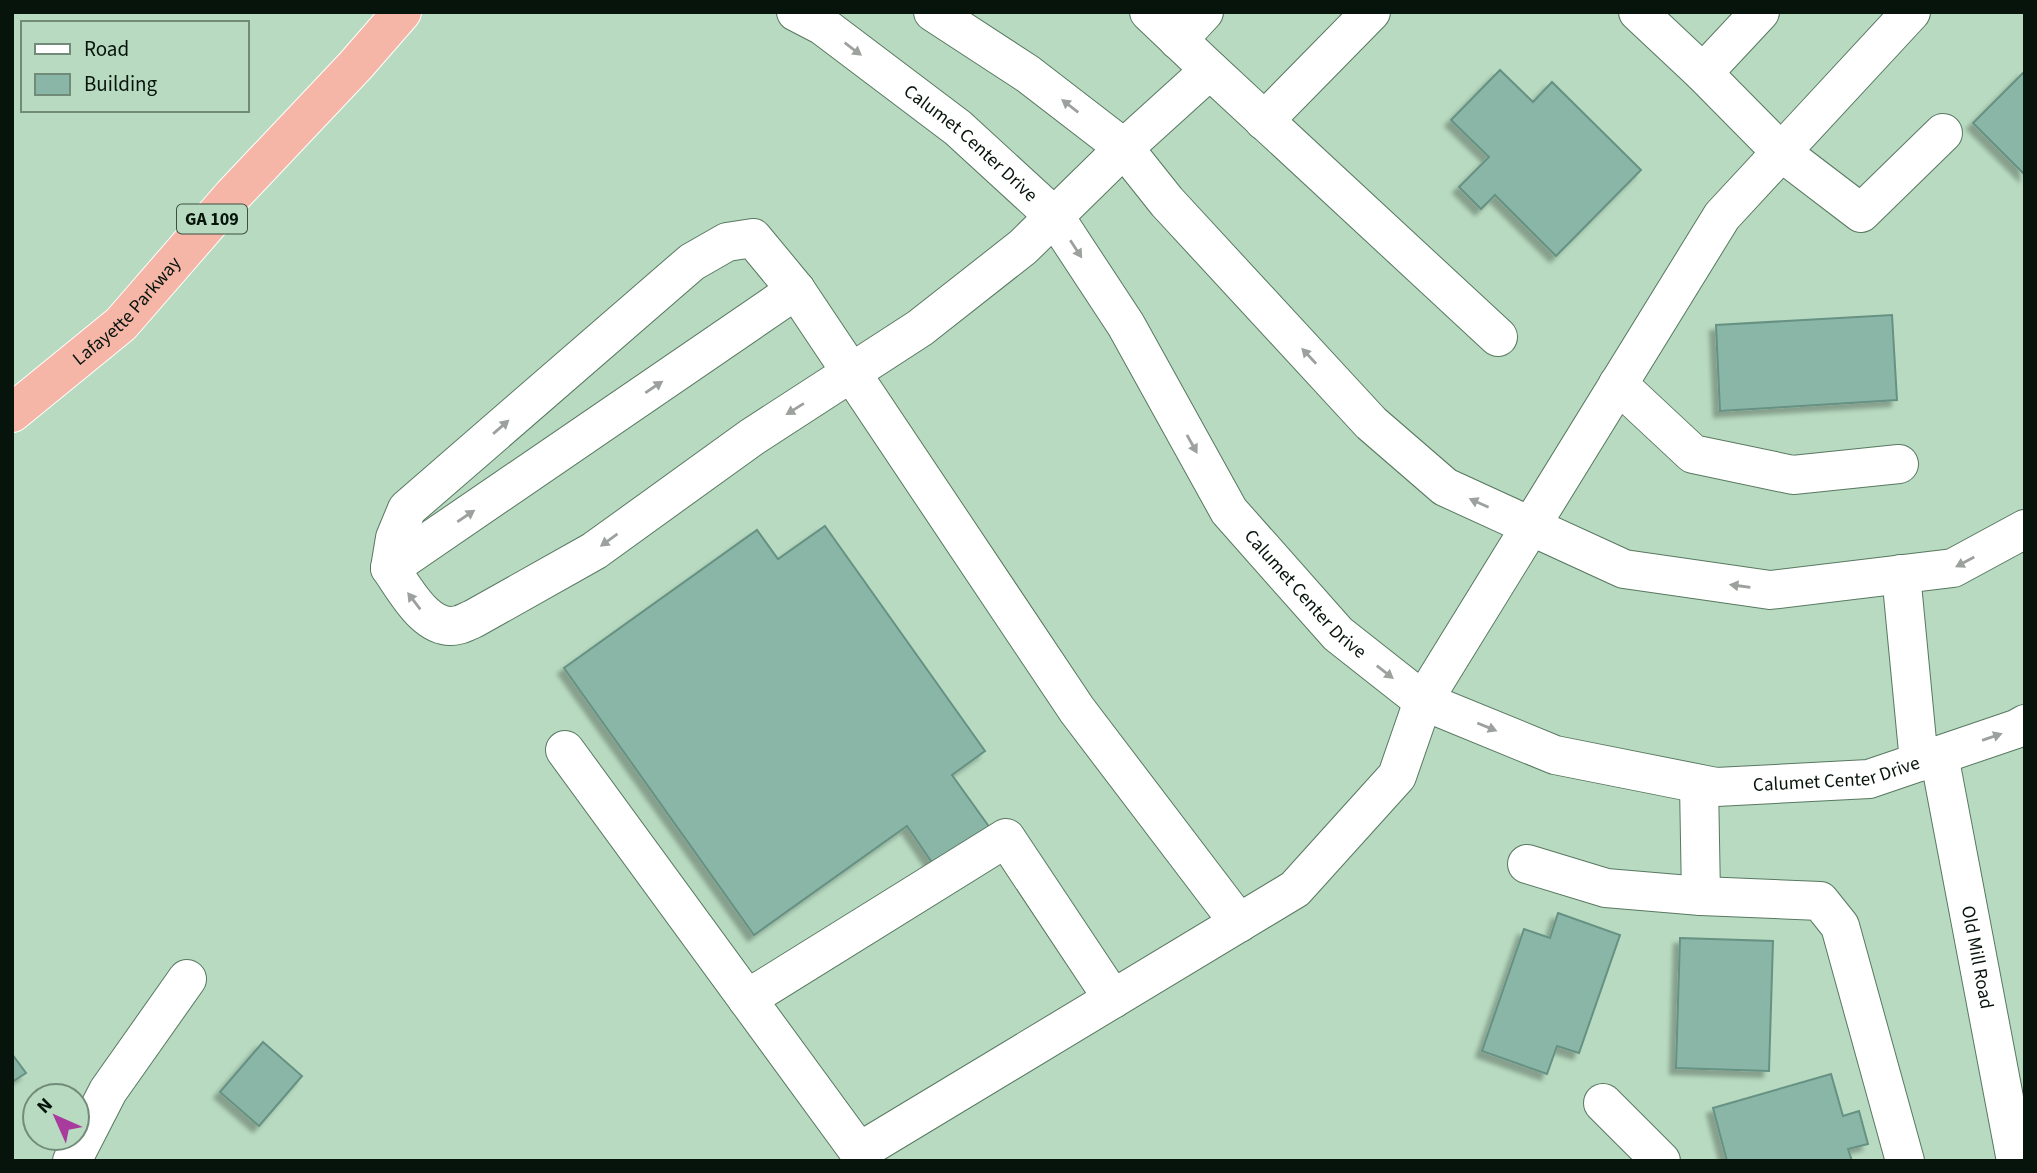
<svg xmlns="http://www.w3.org/2000/svg" width="2037" height="1173" viewBox="0 0 2037 1173" font-family="'Source Sans 3',sans-serif">
	<style>
		.building { fill: #8ab6a7; stroke: #669183; stroke-width: 2; filter: url(#shadow) }
		.lines { fill: none; stroke-linecap: round; stroke-linejoin: round }
		.minor-casing { stroke: #587860; stroke-width: 40 }
		.highway-casing { stroke: #fff; stroke-width: 40 }
		.minor { stroke: #fff; stroke-width: 38 }
		.highway { stroke: #f5b6a8; stroke-width: 38 }
		.oneway { fill: #9ca19d }
		.labels { text-anchor: middle; dominant-baseline: central; stroke-width: 6; stroke-linejoin: round; paint-order: stroke }
		.shield { fill: #b7dac0; stroke: #3c4f41; stroke-width: 2 }
		.shield-label { font-size: 18px; font-weight: bold; fill: #07140b }
		.street-label { font-size: 19px; fill: #07140b; stroke: #b7dac0 }
	</style>
	<defs>
		<filter id="shadow"><feDropShadow dx="-6" dy="6" stdDeviation="2" flood-color="#0004"/></filter>
	</defs>
	<rect width="100%" height="100%" fill="#b7dac0"/>
	<path class="building" d="M1500,70L1533,102L1552,82L1641,170L1556,256L1495,195L1481,209L1459,187L1489,157L1451,120Z
		M2025,71V175L1973,123Z
		M1892,315L1897,400L1720,411L1716,325Z
		M825,526L985,751L952,775L990,828L935,867L907,826L754,935L564,668L757,530L778,559Z
		M1558,913L1620,935L1579,1053L1557,1046L1547,1074L1482,1051L1524,929L1550,938Z
		M1680,938L1773,941L1769,1071L1676,1068Z
		M263,1042L302,1076L259,1126L220,1092Z
		M12,1054L26,1073L12,1082Z
		M1831,1074L1843,1116L1859,1111L1868,1144L1848,1149L1852,1161H1727L1713,1108Z"/>
	<g class="lines">
		<g class="minor-casing">
			<g id="minor">
				<path id="s1" d="M796,12L823,26L958,128L1055,217L1126,325L1229,511L1338,634L1423,701L1555,755L1716,787L1869,779L2016,729L2025,724"/>
				<path d="M933,12L1028,74L1124,148L1167,202L1371,423L1445,487L1624,569L1770,590L1953,568L2025,529"/>
				<path d="M1149,12L1210,70"/>
				<path d="M1638,12L1703,73"/>
				<path d="M1760,12L1703,73L1781,152L1861,213L1943,133"/>
				<path d="M1178,40L1204,12"/>
				<path d="M1264,121L1371,12"/>
				<path d="M1618,384L1693,454L1793,475L1899,464"/>
				<path d="M390,568L796,290"/>
				<path d="M1901,574L1919,762"/>
				<path d="M565,750L859,1152L1295,889L1397,776L1423,701L1722,216L1911,12"/>
				<path id="s2" d="M1939,755L2016,1161"/>
				<path d="M1699,784L1701,896"/>
				<path d="M1527,864L1606,888L1701,896L1820,901L1840,926L1905,1161"/>
				<path d="M1239,923L1077,710L796,290L753,238L727,242L692,262L407,509L395,538L390,568C405,589 427,633 458,625C463,624 468,621 473,619L594,551L752,437L920,328L1023,247L1124,148L1210,70L1498,337"/>
				<path d="M747,999L1006,838L1113,999"/>
				<path d="M1603,1103L1661,1161"/>
				<path d="M72,1161L108,1091L187,979"/>
			</g>
		</g>
		<g class="highway-casing">
			<g id="highway">
				<path id="s3" d="M12,413L121,324L233,195L355,66L402,12"/>
			</g>
		</g>
		<use href="#minor" class="minor"/>
		<use href="#highway" class="highway"/>
	</g>
	<defs><path id="oneway-solid" d="M-6-.8H1V-3.2L6.5 0L1 3.2V.8H-6Z" transform="scale(1.75)"/></defs>
	<g class="oneway">
		<use href="#oneway-solid" transform="translate(853 49) rotate(37)"/>
		<use href="#oneway-solid" transform="translate(1070 106) rotate(-142)"/>
		<use href="#oneway-solid" transform="translate(1076 249) rotate(57)"/>
		<use href="#oneway-solid" transform="translate(1309 356) rotate(-133)"/>
		<use href="#oneway-solid" transform="translate(654 387) rotate(-34)"/>
		<use href="#oneway-solid" transform="translate(795 409) rotate(148)"/>
		<use href="#oneway-solid" transform="translate(501 427) rotate(-41)"/>
		<use href="#oneway-solid" transform="translate(1192 444) rotate(61)"/>
		<use href="#oneway-solid" transform="translate(1479 503) rotate(-156)"/>
		<use href="#oneway-solid" transform="translate(466 516) rotate(-34)"/>
		<use href="#oneway-solid" transform="translate(609 540) rotate(144)"/>
		<use href="#oneway-solid" transform="translate(1965 562) rotate(152)"/>
		<use href="#oneway-solid" transform="translate(1740 586) rotate(-172)"/>
		<use href="#oneway-solid" transform="translate(414 601) rotate(-127)"/>
		<use href="#oneway-solid" transform="translate(1385 672) rotate(38)"/>
		<use href="#oneway-solid" transform="translate(1487 727) rotate(22)"/>
		<use href="#oneway-solid" transform="translate(1992 737) rotate(-19)"/>
	</g>
	<g class="labels">
		<rect class="shield" x="177" y="204.5" width="70" height="29" rx="5"/>
		<g class="shield-label">
			<text x="212" y="219">GA 109</text>
		</g>
		<g class="street-label">
			<text stroke="none"><textPath href="#s1" startOffset="219">Calumet Center Drive</textPath></text>
			<text stroke="none"><textPath href="#s3" startOffset="154">Lafayette Parkway</textPath></text>
			<text stroke="none"><textPath href="#s1" startOffset="786">Calumet Center Drive</textPath></text>
			<text stroke="none"><textPath href="#s1" startOffset="1374">Calumet Center Drive</textPath></text>
			<text stroke="none"><textPath href="#s2" startOffset="206">Old Mill Road</textPath></text>
		</g>
	</g>
	<rect width="2037" height="1173" fill="none" stroke="#07140b" stroke-width="28"/>
	<rect x="21" y="21" width="228" height="91" fill="#b7dac0" stroke="#718b78" stroke-width="2"/>
	<rect x="35" y="44" width="35" height="10" fill="#ffffff" stroke="#718b78" stroke-width="2"/>
	<text x="84" y="56" font-size="21" fill="#07140b">Road</text>
	<rect x="35" y="74" width="35" height="21" fill="#8ab6a7" stroke="#718b78" stroke-width="2"/>
	<text x="84" y="91" font-size="21" fill="#07140b">Building</text>
	<g transform="translate(56 1117) rotate(315)"><circle r="33" fill="#b7dac0" stroke="#718b78" stroke-width="2"/>
	<path d="M0-5L12 26L0 18L-12 26Z" fill="#a83c9c"/>
	<text y="-10" font-size="19" font-weight="bold" text-anchor="middle" fill="#07140b">N</text>
	</g>
</svg>
